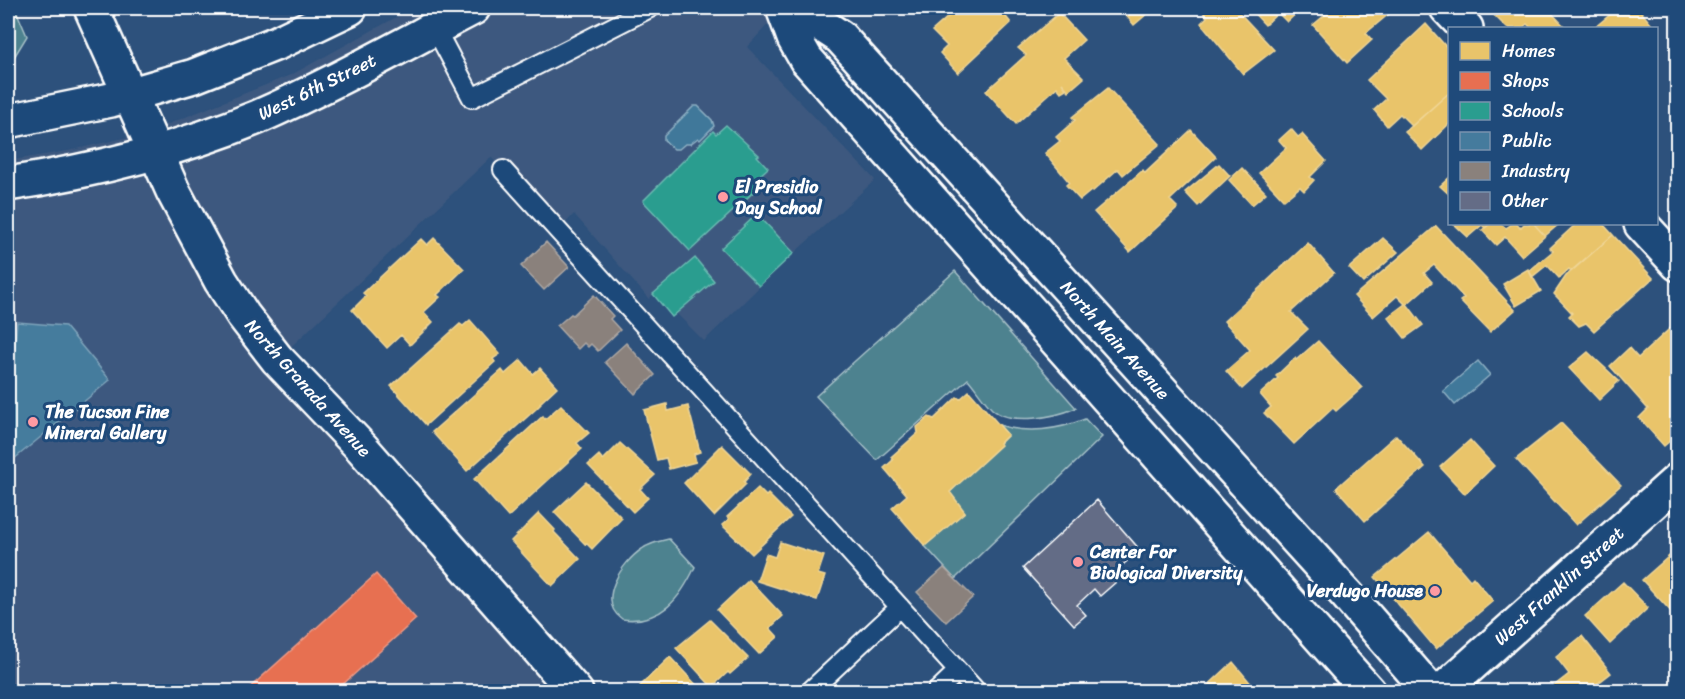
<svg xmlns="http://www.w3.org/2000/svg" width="1685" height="699" viewBox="0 0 1685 699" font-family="Sriracha,sans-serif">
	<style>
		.built { fill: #3e597f }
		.green { fill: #4e828f; stroke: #a6c0c7; stroke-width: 1.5 }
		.water { fill: #40789a; stroke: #8caec2; stroke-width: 1.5 }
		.homes { fill: #e9c46a; stroke: #f0d697; stroke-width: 1.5 }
		.shops { fill: #e76f51; stroke: #ee9a85; stroke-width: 1.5 }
		.schools { fill: #2a9d8f; stroke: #6abab1; stroke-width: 1.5 }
		.public { fill: #457b9d; stroke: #7da3ba; stroke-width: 1.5 }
		.industry { fill: #8a817c; stroke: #ada7a3; stroke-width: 1.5 }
		.building { fill: #646c86; stroke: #fff; stroke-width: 1.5 }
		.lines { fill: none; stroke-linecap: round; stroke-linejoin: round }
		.service-casing { stroke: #fff; stroke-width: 22 }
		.minor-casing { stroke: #fff; stroke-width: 38 }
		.secondary-casing { stroke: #fff; stroke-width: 38 }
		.primary-casing { stroke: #fff; stroke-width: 38 }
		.service { stroke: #1f4a7a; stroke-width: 18 }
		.minor { stroke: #1f4a7a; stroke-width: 33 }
		.secondary { stroke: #1f4a7a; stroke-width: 33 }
		.primary { stroke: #1f4a7a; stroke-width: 33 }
		.poi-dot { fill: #ff9aa2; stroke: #1f4a7a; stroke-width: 2 }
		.labels { text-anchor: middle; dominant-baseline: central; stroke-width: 6; stroke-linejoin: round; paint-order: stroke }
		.street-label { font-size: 18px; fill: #fff; stroke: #1f4a7a }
		.poi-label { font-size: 18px; font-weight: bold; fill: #fff; stroke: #1f4a7a; text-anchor: start }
	</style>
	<rect width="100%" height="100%" fill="#2d517c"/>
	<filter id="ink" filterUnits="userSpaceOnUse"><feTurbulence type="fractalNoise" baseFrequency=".0167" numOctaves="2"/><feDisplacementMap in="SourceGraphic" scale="12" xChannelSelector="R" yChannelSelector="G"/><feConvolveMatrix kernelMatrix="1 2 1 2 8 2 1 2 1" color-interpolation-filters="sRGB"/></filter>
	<g filter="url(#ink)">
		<path class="built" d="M413,8H783L747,47L875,180L794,253L704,341L676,313L672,317L653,294L649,299L574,214L558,231L491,157L278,359L576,691L8,692V161L68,151L146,133L293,74Z"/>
		<path class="green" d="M8,8H15L27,36L8,67Z
			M955,271L1076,408C1055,417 1011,426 992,409C983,400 976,388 968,379L877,460L816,396Z
			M1085,419L1102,437L955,579L925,546L950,492L1008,435L999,425C1027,434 1058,430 1085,419Z
			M669,539L695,567C680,599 661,624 622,619C596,601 622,562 642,549C650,543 660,541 669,539Z"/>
		<path class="water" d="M694,106H698L712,120L714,126L700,140L698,138L690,144H685L679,149H674L664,140V136Z
			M1478,361L1490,375L1455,405L1443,391Z"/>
		<path class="homes" d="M958,8H999L1011,23L958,73L940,53L947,46L932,31Z
			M1120,8H1154L1134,25Z
			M1200,8H1235L1274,50L1243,74L1201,23L1207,17Z
			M1249,8H1299L1301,9L1287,22L1278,13L1265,25Z
			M1323,8H1396L1366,33L1372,40L1347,63L1313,25L1325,15L1321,10Z
			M1487,8H1501L1493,14Z
			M1501,8H1547L1566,28H1531L1527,24L1522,28H1507L1493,14Z
			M1618,8H1638L1652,25L1648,28H1594Z
			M1059,13L1084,40L1064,58L1084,78L1069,91L1062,83L1066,89L1061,92L1057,87L1016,124L986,91L1026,55L1018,48Z
			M1426,24L1450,51V92L1412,126L1400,114L1387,126L1374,110L1386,99L1367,80Z
			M1108,88L1160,144L1123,175L1118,169L1092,192L1091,191L1080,200L1066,185L1069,182L1045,153L1060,141L1056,137L1075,120L1072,117Z
			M1450,92V123L1422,150L1405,132Z
			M1291,129L1298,137L1302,134L1326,161L1310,177L1314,180L1304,191L1300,187L1284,200L1259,173L1286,148L1279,140Z
			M1191,130L1216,157L1170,200L1178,208L1130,252L1094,212L1143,170L1145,173Z
			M1219,164L1230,176L1198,206L1185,192Z
			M1242,168L1266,193L1252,205L1229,180Z
			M1450,177V195L1440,186Z
			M1454,224H1490L1485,228L1482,225L1468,237Z
			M1490,224H1501L1506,228L1512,224H1517L1520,228L1524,224H1534L1545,236L1522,256L1505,237L1496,245L1482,230Z
			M1534,224H1559L1545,236Z
			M1576,224H1603L1613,235L1571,271L1569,269L1559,278L1547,265L1532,277L1529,271L1553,251L1550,248Z
			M1436,226L1515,310L1490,332L1460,301L1464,298L1434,265L1424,273L1432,282L1407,304L1423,325L1405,338L1388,317L1405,304L1397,296L1373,317L1354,296Z
			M1613,235L1653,278L1594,331L1586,323L1579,326L1569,316L1572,313L1554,294L1566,276Z
			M434,238L464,269L437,295L440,297L424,312L433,322L410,345L401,335L387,348L352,310L366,296L363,293L421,239L427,245Z
			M1383,238L1398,252L1363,283L1349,268Z
			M1308,243L1334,273L1291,312L1308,329L1242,389L1226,371L1250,350L1224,321Z
			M1528,269L1541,291L1516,306L1503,284Z
			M470,320L500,354L493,359L495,362L426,425L391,386L460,324L463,326Z
			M1678,321V434L1664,446L1639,418L1648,409L1610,366L1629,348L1638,358Z
			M1318,341L1362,388L1336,411L1333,408L1294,444L1264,413L1271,407L1260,394L1278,378L1276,376L1295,358L1296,360Z
			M1588,352L1619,381L1599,400L1569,368Z
			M521,360L533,374L540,368L557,387L540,403L541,404L536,409L467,471L432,432L502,370L505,374Z
			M969,391L1008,435L1000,443L1001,445L950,492L965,512L925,546L892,508L907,495L884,468L893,460L891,457L918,433L917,427L929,417L934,419L957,397L960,399Z
			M667,404L668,411L688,406L700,452L694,454L696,462L669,469L666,458L657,460L644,410Z
			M561,405L589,433L577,443L582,449L508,517L474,479L543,416L545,419Z
			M1561,423L1621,485L1576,525L1516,459Z
			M1396,435L1425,467L1365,521L1336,488Z
			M1470,440L1494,466L1465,494L1440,467Z
			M620,443L655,475L640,489L648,498L633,512L588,465L599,455L603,460Z
			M722,445L751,474L744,482L746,484L714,516L684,483Z
			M586,482L622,518L592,549L586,543L585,544L554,512Z
			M758,488L766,496L768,494L791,517L752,554L722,525L729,519L727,517Z
			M539,513L555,530L554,532L580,559L552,586L511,541Z
			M1429,532L1470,580L1473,577L1493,601L1436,649L1375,577Z
			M780,542L824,556L818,574L825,576L817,600L757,581L766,554L775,557Z
			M1675,551L1678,553V619L1642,580Z
			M749,580L783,616L770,628L778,637L759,654L717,610Z
			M1623,582L1648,608L1610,644L1585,616Z
			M710,620L748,658L730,674L728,672L712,687L676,648Z
			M1582,636L1611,673L1597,684L1603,692H1546L1569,674L1556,657Z
			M670,657L703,692H646L640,686Z
			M1233,662L1258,692H1201Z"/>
		<path class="shops" d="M376,574L416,619L341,686L346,692H245Z"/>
		<path class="schools" d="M726,125L759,155L757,156L768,168L758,177L762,184L690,251L643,201L713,131L716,134Z
			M757,214L794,253L759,286L721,248Z
			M695,258L714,281L672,317L653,294Z"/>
		<path class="public" d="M17,322L65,326L110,380L8,464V374L12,371Z"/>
		<path class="industry" d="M546,242L569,267L544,290L521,266Z
			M594,295L613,316L610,319L620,330L598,351L591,344L588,347L584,343L578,349L557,326L571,314L573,315Z
			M626,343L655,375L635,394L605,362Z
			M944,568L973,597L946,622L917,592Z"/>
		<path class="building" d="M1097,500L1140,550L1118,569L1124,575L1100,596L1094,589L1077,605L1086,615L1074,625L1023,568Z"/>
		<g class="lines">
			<g class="service-casing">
				<path id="service" d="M435,28L472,98L650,8
					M503,170L977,692
					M809,692L900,607
					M936,692L958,671"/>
			</g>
			<g class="minor-casing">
				<path id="minor" d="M783,8L794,38L806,59L1369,692
					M784,8L811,18L840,37L1347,595L1431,692
					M1447,8L1466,28
					M1641,224L1678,264
					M1441,692L1678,480"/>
			</g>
			<g class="secondary-casing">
				<path id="secondary" d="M91,8L173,191L221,281L243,315L277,359L362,448L576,692"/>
			</g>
			<g class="primary-casing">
				<path id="primary" d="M8,121L111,100L194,76L277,43L350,8
					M8,184C93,171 178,150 258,117C331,85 402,45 473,8"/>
			</g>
			<use href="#service" class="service"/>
			<use href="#minor" class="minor"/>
			<use href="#secondary" class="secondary"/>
			<use href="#primary" class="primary"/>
		</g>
	</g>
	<g class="poi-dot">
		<circle cx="723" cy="197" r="6"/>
		<circle cx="33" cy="422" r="6"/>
		<circle cx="1078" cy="562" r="6"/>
		<circle cx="1435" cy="591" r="6"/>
	</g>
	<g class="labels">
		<g class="street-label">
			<text transform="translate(317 87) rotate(-26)">West 6th Street</text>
			<text transform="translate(1115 340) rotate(48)">North Main Avenue</text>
			<text transform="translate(308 388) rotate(48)">North Granada Avenue</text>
			<text transform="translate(1559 586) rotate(-42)">West Franklin Street</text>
		</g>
		<g class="poi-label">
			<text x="735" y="187">El Presidio<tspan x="735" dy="21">Day School</tspan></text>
			<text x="45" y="412">The Tucson Fine<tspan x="45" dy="21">Mineral Gallery</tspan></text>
			<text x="1090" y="552">Center For<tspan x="1090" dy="21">Biological Diversity</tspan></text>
			<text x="1423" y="591" text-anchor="end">Verdugo House</text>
		</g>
	</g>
	<rect width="1685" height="699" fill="none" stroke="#1f4a7a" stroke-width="30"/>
	<rect x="15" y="15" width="1655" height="669" fill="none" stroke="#fff" stroke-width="2" filter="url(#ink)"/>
	<rect x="1448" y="27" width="210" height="198" fill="#1f4a7a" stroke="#7992af" stroke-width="1.5"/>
	<rect x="1460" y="42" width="30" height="18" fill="#e9c46a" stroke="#7992af" stroke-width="1.5"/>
	<text x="1502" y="57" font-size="18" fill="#ffffff">Homes</text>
	<rect x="1460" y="72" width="30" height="18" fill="#e76f51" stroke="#7992af" stroke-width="1.5"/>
	<text x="1502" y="87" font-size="18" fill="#ffffff">Shops</text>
	<rect x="1460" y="102" width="30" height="18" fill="#2a9d8f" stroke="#7992af" stroke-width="1.5"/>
	<text x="1502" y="117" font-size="18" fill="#ffffff">Schools</text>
	<rect x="1460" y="132" width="30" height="18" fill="#457b9d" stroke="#7992af" stroke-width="1.5"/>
	<text x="1502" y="147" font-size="18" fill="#ffffff">Public</text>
	<rect x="1460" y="162" width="30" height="18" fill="#8a817c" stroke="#7992af" stroke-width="1.5"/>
	<text x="1502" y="177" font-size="18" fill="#ffffff">Industry</text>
	<rect x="1460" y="192" width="30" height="18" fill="#646c86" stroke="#7992af" stroke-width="1.5"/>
	<text x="1502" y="207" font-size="18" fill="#ffffff">Other</text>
</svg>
